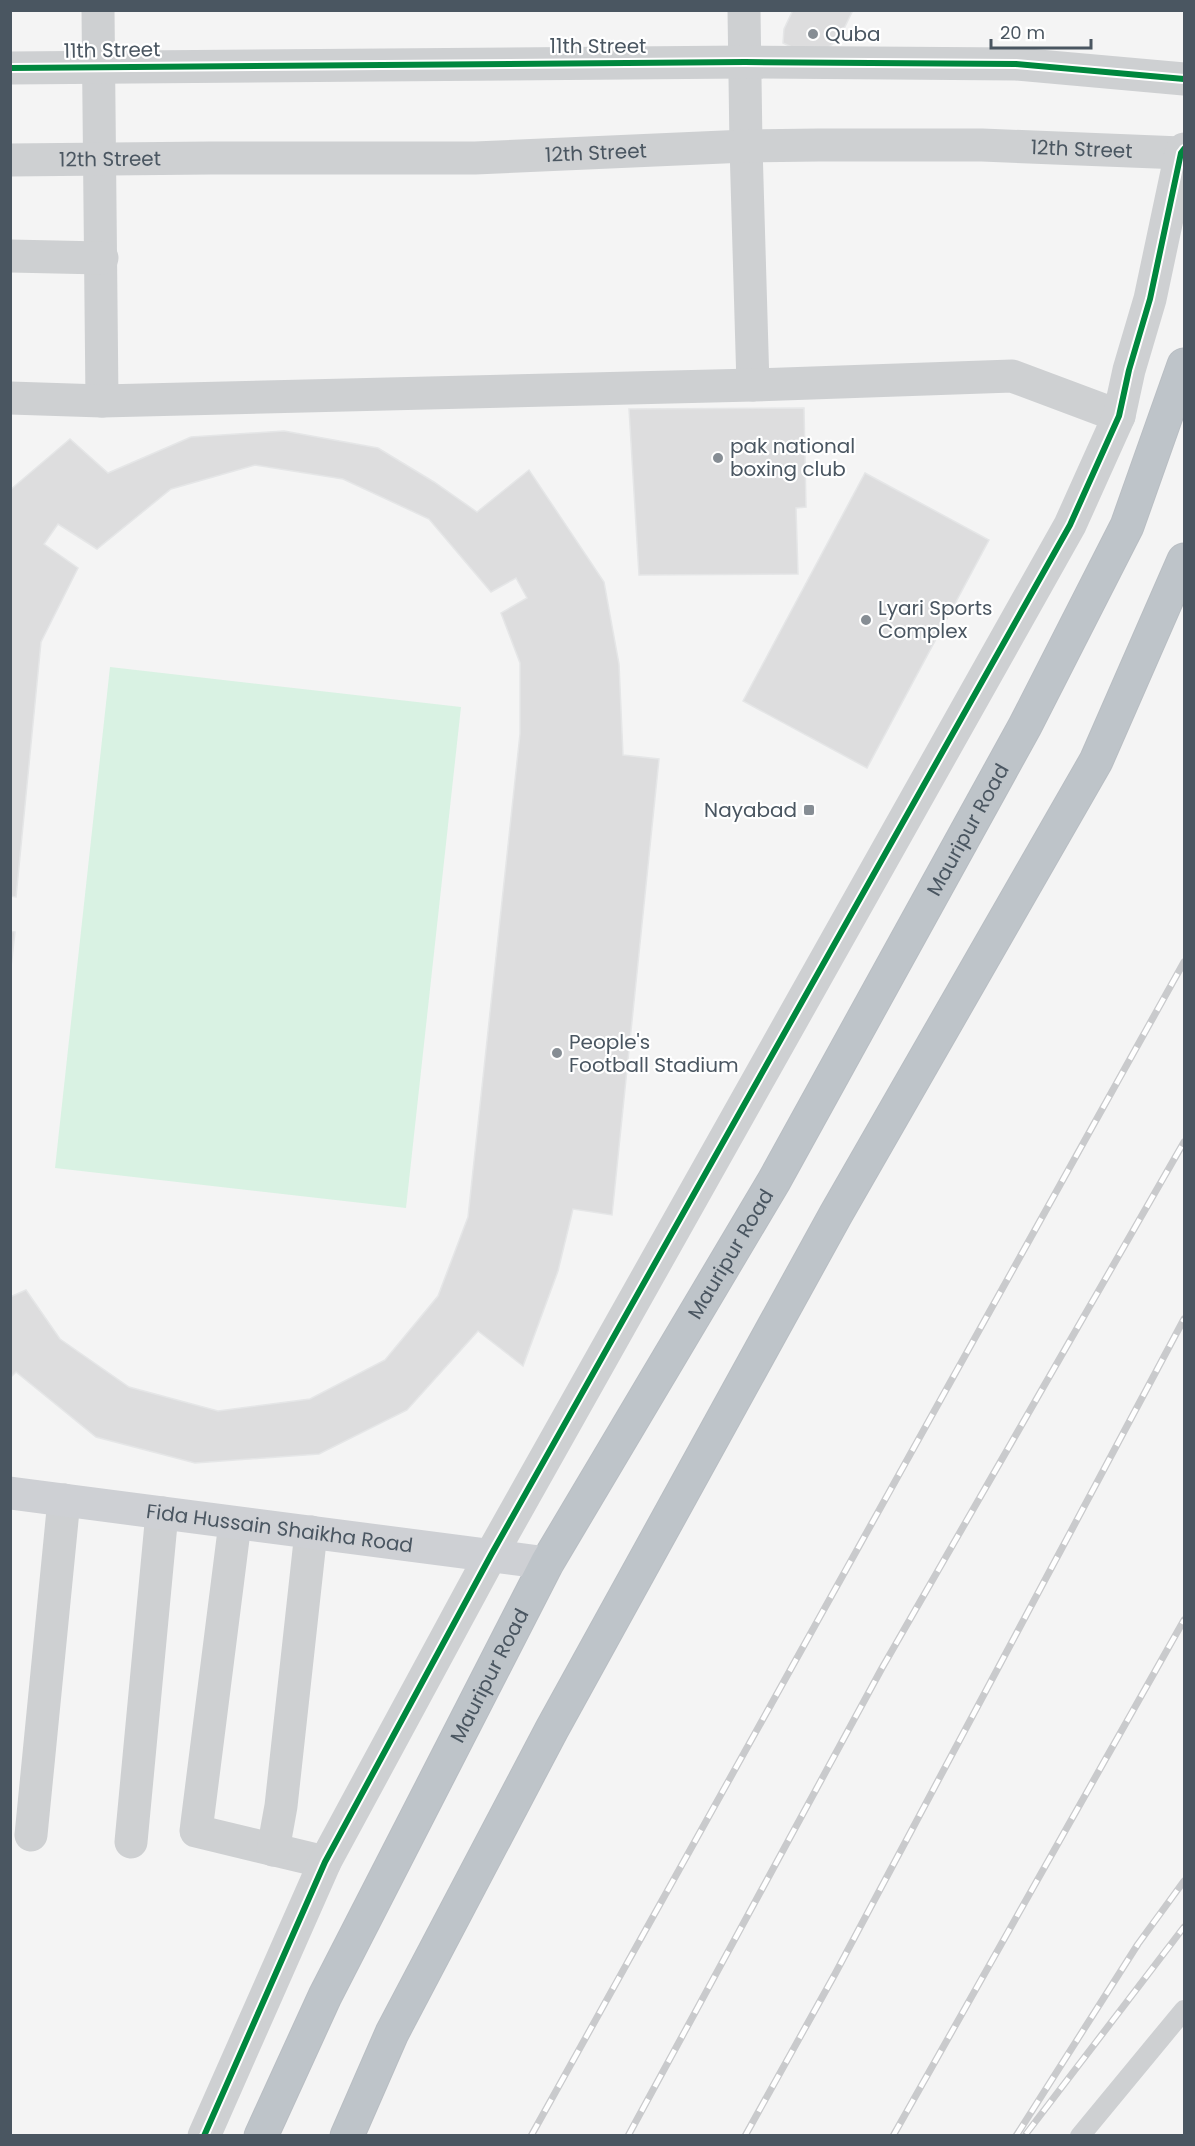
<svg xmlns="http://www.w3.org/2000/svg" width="1195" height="2146" viewBox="0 0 1195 2146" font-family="Poppins,sans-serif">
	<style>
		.green { fill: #d9f2e3 }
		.building { fill: #ddddde; stroke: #e5e6e7; stroke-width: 1.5 }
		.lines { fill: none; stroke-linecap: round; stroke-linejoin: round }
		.highway-casing { stroke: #b9bec3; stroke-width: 35 }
		.lane { stroke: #ced0d2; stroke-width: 20 }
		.street { stroke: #ced0d2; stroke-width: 33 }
		.secondary { stroke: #ced0d4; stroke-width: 33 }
		.highway { stroke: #bec4c9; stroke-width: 33 }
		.rail-casing { stroke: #c9cacc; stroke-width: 7 }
		.rail { stroke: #fff; stroke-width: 4.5; stroke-dasharray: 14; stroke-linecap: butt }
		.cycleway-casing { stroke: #fff; stroke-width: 10 }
		.cycleway { stroke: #00873e; stroke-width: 6 }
		.poi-dot { fill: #868d94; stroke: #fff; stroke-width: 2 }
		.labels { text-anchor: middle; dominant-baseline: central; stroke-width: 4.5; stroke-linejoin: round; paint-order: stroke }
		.poi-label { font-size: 20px; fill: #4a5661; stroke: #fff; text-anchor: start }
		.street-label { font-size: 20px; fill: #4a5661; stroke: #fff }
	</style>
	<rect width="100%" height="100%" fill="#f4f4f4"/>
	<path class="green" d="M110,667L461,707L406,1208L55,1168Z"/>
	<path class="building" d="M793,10H853L839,39L815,58L783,43L784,29Z
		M804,408L806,507L796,508L798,574L639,575L629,409Z
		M284,431L378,448L434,482L477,512L529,470L604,582L619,664L623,755L659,759L612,1215L573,1209L558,1271L523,1366L478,1331L407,1410L319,1454L195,1463L96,1437L16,1372L10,1378V1297L26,1290L60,1339L129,1387L218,1411L310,1399L385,1360L438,1296L468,1217L520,734V663L501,613L527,598L516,578L491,592L429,519L343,479L255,465L171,489L97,549L58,524L44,544L78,568L41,642L16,897L10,896V490L70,439L108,473L191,437Z
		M865,473L989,540L867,768L743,701Z
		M10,931L15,932L10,976Z"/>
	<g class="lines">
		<g class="highway-casing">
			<g id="highway">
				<path id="s3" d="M261,2136L325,1996L547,1563L774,1181L1025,726L1127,526L1184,365"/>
				<path d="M347,2136L392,2033L552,1729L836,1214L1096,761L1184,560"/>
			</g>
		</g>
		<path class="lane" d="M1080,2136L1184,2010"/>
		<g class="street">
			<path d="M98,10L102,401"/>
			<path d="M744,10L746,146L753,385"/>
			<path d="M10,68L745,62L1016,64L1184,79"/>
			<path id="s1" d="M10,160L211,158H475L746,146L819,145H982L1181,153"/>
			<path d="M10,256L102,258"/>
			<path d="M10,398L102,401L753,385L1012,376L1119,416"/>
			<path d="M235,1523L196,1831L325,1862"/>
			<path d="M31,1835L64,1500"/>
			<path d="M131,1842L162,1513"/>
			<path d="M273,1850L281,1806L311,1532"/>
			<path d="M204,2136L325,1862L491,1555L1070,525L1119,416L1129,370L1150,299L1181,153L1184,149"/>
		</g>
		<path class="secondary" id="s2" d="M10,1493L547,1563"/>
		<use href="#highway" class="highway"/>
		<g class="rail-casing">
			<path id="rail" d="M1026,2134L1184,1927
				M531,2136L1184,962
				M628,2136L882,1668L1184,1142
				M745,2136L835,1974L1184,1319
				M893,2136L1184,1620
				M1016,2136L1138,1944L1184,1881"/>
		</g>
		<use href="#rail" class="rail"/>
		<g class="cycleway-casing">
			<path id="cycleway" d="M10,68L745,62L1016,64L1184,79
				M204,2136L325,1862L491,1555L1070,525L1119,416L1129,370L1150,299L1181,153L1184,149"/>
		</g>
		<use href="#cycleway" class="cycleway"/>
	</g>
	<g class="poi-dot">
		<circle cx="813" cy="34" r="6"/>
		<circle cx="718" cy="458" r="6"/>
		<circle cx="866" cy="620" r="6"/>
		<rect x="803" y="804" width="12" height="12" rx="3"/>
		<circle cx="557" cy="1053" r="6"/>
	</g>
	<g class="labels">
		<g class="poi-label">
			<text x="825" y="34">Quba</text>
			<text x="730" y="446">pak national<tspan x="730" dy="23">boxing club</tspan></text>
			<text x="878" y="608">Lyari Sports<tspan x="878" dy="23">Complex</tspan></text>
			<text x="797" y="810" text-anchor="end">Nayabad</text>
			<text x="569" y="1042">People's<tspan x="569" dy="23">Football Stadium</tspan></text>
		</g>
		<g class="street-label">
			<text x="598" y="46">11th Street</text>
			<text transform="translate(112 50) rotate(-1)">11th Street</text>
			<text stroke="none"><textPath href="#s1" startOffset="1072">12th Street</textPath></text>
			<text stroke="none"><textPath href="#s1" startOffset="586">12th Street</textPath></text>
			<text stroke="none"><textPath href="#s1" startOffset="100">12th Street</textPath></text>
			<text stroke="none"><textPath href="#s3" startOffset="1486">Mauripur Road</textPath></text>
			<text stroke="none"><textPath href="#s3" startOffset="1000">Mauripur Road</textPath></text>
			<text stroke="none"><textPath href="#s2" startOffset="272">Fida Hussain Shaikha Road</textPath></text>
			<text stroke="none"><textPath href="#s3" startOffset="514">Mauripur Road</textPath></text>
		</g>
	</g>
	<rect width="1195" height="2146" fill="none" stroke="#4a5661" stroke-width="24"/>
	<path d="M991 39v9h100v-9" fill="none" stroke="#4a5661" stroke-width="3"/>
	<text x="1000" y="39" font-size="18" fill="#4a5661" stroke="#ffffff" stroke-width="4.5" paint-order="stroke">20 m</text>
</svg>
